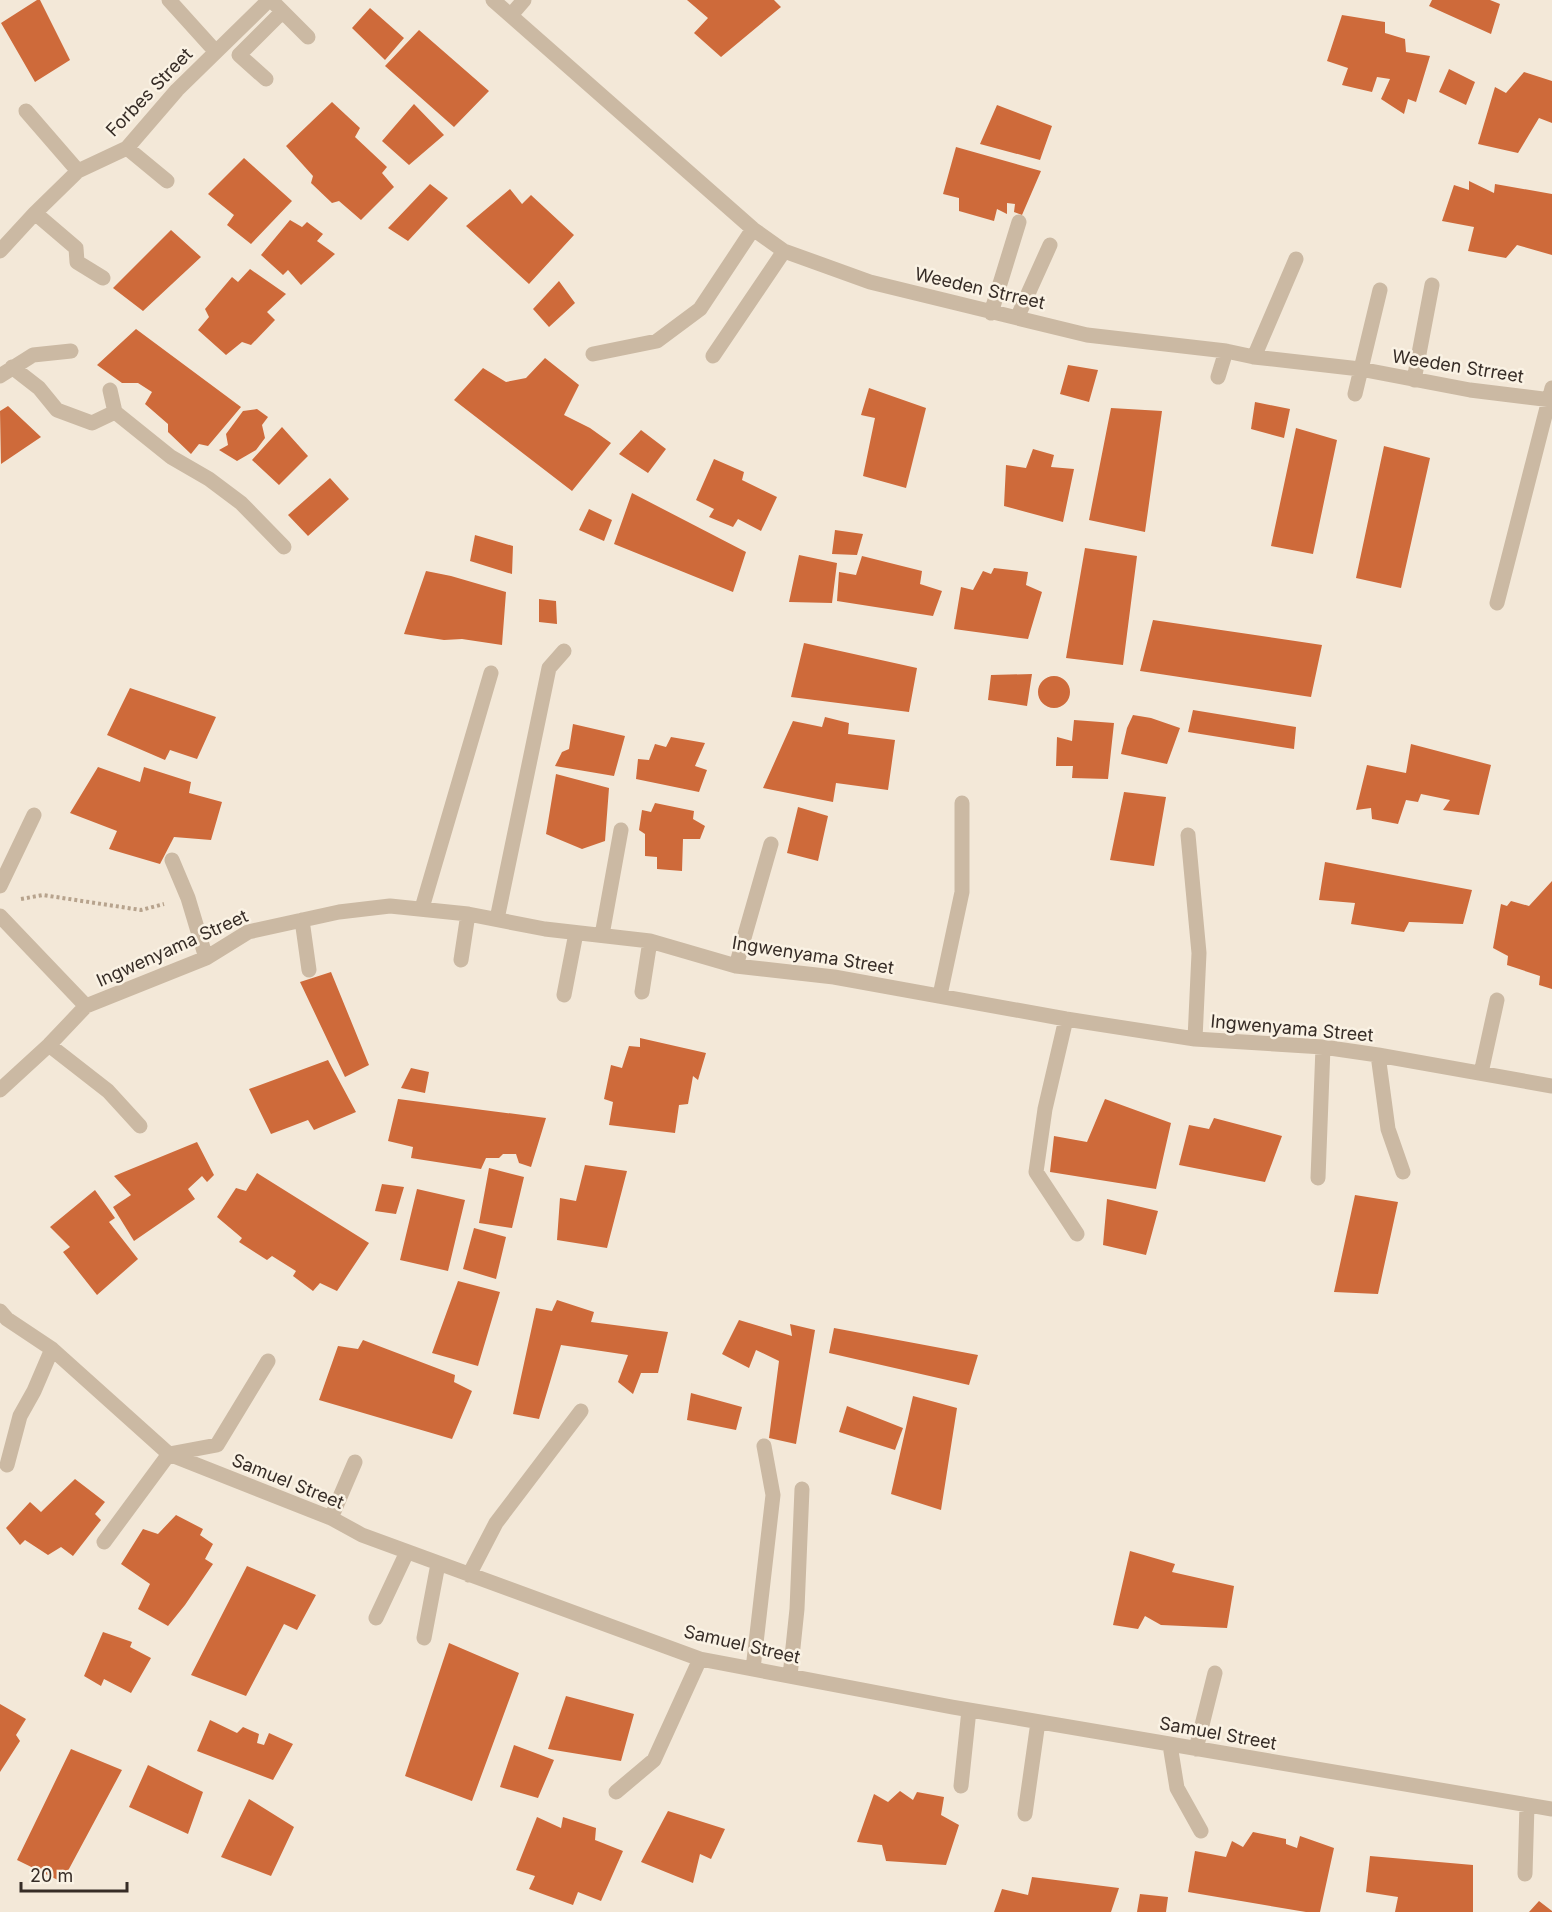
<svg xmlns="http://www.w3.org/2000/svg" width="1552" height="1912" viewBox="0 0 1552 1912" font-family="Inter,sans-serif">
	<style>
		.building { fill: #ce6a3a }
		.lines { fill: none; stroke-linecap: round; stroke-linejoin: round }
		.path { stroke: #b7a38d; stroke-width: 4; stroke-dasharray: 3 3; stroke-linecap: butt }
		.minor { stroke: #cbb9a3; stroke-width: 15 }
		.labels { text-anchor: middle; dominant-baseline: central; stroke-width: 5; stroke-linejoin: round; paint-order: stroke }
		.street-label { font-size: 18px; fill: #362c26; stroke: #faf2e4 }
	</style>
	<rect width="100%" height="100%" fill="#f3e8d8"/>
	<path class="building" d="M37,0H40L70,60L35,82L1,23Z
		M687,0H774L781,7L721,57L694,33L708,18Z
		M1432,0H1490L1500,4L1491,34L1429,6Z
		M370,8L404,38L385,60L352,28Z
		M1342,15L1385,22V33L1405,39L1406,52L1430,56L1416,102L1408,99L1404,114L1381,99L1390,79L1377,77L1372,92L1342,85L1348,68L1327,61Z
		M419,30L489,91L454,127L385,66Z
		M1449,69L1475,82L1466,105L1439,92Z
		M1524,72L1552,81V123L1539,118L1518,153L1478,144L1495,87L1506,93Z
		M332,102L360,128L355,137L387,167L382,173L394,187L361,220L339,201L332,203L311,183L313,176L286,146Z
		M414,104L444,135L409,165L382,141Z
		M997,105L1052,126L1040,160L980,144Z
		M956,147L1041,171L1022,215L1014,212L1015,204L1007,203V214L997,209L994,221L959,211V198L943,194Z
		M244,158L292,201L251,244L227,225L234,215L208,194Z
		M1469,181L1494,193L1495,184L1552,194V255L1517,245L1506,258L1468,251L1474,227L1442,221L1454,185L1469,190Z
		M430,184L448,198L408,241L388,228Z
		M510,189L522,204L531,195L574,235L529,284L466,226Z
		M290,220L302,227L307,222L323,234L317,241L335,254L301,285L288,270L283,275L261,255Z
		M171,230L201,257L143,311L113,288Z
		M250,269L286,294L267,312L275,320L251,345L242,342L226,355L198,330L209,317L205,309L232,277L238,282Z
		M559,281L575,303L549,327L533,309Z
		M136,329L241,407L208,446L199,444L191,454L168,432V424L145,404L152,392L138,383H122L97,365Z
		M545,358L579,385L564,415L590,428L611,443L572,491L454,400L483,368L506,382L526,378Z
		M1068,365L1098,370L1089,402L1060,394Z
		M869,388L926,408L906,488L863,476L875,418L861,415Z
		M1255,402L1290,409L1284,438L1251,429Z
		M8,406L41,437L1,464L0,411Z
		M1111,408L1162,411L1145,532L1089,520Z
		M257,409L268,417L262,425L265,438L256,450L237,461L219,450L228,445L226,434L243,411Z
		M282,427L308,456L279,485L252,460Z
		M1296,428L1337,440L1313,554L1271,546Z
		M641,430L666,449L648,473L619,454Z
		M1384,446L1430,458L1401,588L1356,578Z
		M1033,449L1054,455L1051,467L1074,469L1063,522L1004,506L1006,465L1026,468Z
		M714,459L744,472L742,480L777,497L761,531L738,519L733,527L709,517L714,509L696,500Z
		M330,478L349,499L308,536L288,515Z
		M632,493L746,552L733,592L614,544Z
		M589,509L612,520L604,541L579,530Z
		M835,530L863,534L857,555L832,554Z
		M475,535L513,546L512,574L470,561Z
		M1085,548L1137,556L1123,665L1066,658Z
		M799,555L837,563L832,603L789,602Z
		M862,556L922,571L920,584L942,591L933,616L837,601L839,572L856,575Z
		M994,568L1028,572L1026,585L1042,592L1028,639L954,629L961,587L973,590L983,571L991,574Z
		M426,571L451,576L506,592L502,645L462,639L444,640L404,634Z
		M539,599L556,601L557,624L539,622Z
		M1153,620L1322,645L1311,697L1140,671Z
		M804,643L917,668L909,712L791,697Z
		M1032,674L1027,706L988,700L991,675Z
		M1038 692a16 16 0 1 1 32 0a16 16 0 1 1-32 0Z
		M130,688L216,717L197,759L170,750L165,760L107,735Z
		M1193,710L1296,727L1294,749L1188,732Z
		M1133,715L1151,718L1180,728L1167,764L1121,754L1127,728Z
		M825,717L849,723L848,734L895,740L888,790L836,783L833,802L763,788L793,721L822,727Z
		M1074,720L1114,723L1108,779L1072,778L1073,766H1056L1057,737L1072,741Z
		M573,724L625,736L614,776L555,766L562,752L569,749Z
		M671,737L705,743L695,766L707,770L699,792L636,779L638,759L649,760L655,744L666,747Z
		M1411,744L1491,765L1479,815L1443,810L1450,800L1421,794L1418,802L1406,800L1398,824L1372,819L1371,808L1356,810L1367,765L1406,773Z
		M98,767L140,782L144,767L191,782L189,793L222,802L211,840L174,837L160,864L109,849L117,831L70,813Z
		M556,774L609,788L605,841L582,849L546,834Z
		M1124,792L1166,797L1154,866L1110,860Z
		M655,803L694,811L693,819L705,826L700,839H683L682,871L657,869V857L645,856V834L639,830L642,810L651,812Z
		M798,807L828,816L818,861L787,853Z
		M1325,862L1472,890L1463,924L1409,922L1404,932L1351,924L1355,903L1319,900Z
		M1552,881V989L1539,985L1540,976L1507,965L1508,956L1493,948L1501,904L1507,906L1511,901L1529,906Z
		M331,972L369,1065L345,1077L300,982Z
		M640,1038L706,1053L698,1080L693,1076L688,1104L679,1105L675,1133L609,1125L613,1102L604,1099L611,1065L622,1068L629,1046L640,1047Z
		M328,1060L356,1112L314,1130L308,1120L271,1134L249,1089Z
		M411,1068L429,1072L425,1093L401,1088Z
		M398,1099L546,1118L531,1167L519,1163L516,1154H503L499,1158H486L481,1169L411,1158L413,1147L388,1141Z
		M1105,1099L1171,1123L1156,1189L1050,1172L1054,1136L1087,1142Z
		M1214,1118L1282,1136L1265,1182L1179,1165L1189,1125L1209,1129Z
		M197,1142L214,1175L207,1182L202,1176L188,1189L195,1199L134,1241L113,1207L131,1195L114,1176Z
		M585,1165L627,1171L607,1248L557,1240L560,1198L576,1201Z
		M489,1168L524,1177L512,1228L479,1223Z
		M257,1173L369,1243L337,1291L320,1283L313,1291L293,1276L296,1271L272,1256L267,1260L239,1242L242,1238L217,1217L236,1188L246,1191Z
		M382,1184L404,1187L396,1214L375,1211Z
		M417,1189L465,1200L448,1271L400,1260Z
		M95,1190L115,1218L109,1222L138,1259L97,1295L63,1252L70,1247L50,1227Z
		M1355,1195L1398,1202L1378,1294L1334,1292Z
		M1107,1199L1158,1211L1146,1255L1103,1245Z
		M474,1228L506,1237L496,1279L463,1269Z
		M458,1281L500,1292L478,1366L432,1353Z
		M557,1300L594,1312L591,1322L668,1332L658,1373H641L633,1394L618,1382L628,1355L561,1345L539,1419L513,1414L536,1308L552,1311Z
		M739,1320L792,1336L790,1324L815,1330L796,1444L769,1438L779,1361L756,1350L749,1368L722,1354Z
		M834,1328L978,1355L969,1385L829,1353Z
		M363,1340L455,1375L454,1382L472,1391L452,1439L319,1400L338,1346L358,1349Z
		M691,1393L742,1407L736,1430L687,1420Z
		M913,1396L957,1408L941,1510L891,1494Z
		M847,1406L903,1428L895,1450L839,1432Z
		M75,1479L105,1502L95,1514L101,1520L73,1556L61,1547L48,1555L25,1540L20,1545L6,1528L30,1502L41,1512Z
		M176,1515L203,1529L200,1535L213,1544L205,1559L213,1564L185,1605L168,1626L138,1609L150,1584L121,1564L143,1529L158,1534Z
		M1130,1551L1175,1564L1172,1572L1234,1586L1227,1628L1161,1625L1145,1616L1138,1629L1113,1625Z
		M247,1566L316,1595L297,1630L284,1624L246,1696L191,1675Z
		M103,1632L132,1642L130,1647L151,1658L131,1693L104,1679L101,1686L84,1676Z
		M449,1643L519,1673L472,1801L405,1776Z
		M566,1696L634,1714L621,1761L548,1749Z
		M0,1704L26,1719L16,1735L20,1741L0,1772Z
		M210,1720L237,1733L243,1727L259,1734L257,1743L264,1745L269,1733L293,1744L273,1780L197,1751Z
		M514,1745L554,1760L538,1798L500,1787Z
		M71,1749L122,1770L62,1882L17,1860Z
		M148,1765L203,1792L188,1834L129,1807Z
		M900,1791L913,1800L917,1792L944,1797L941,1815L959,1825L946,1865L886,1861L882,1845L857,1842L874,1794L888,1802Z
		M249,1799L294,1827L271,1876L221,1857Z
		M668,1811L725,1829L711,1859L700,1854L693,1883L641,1862Z
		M537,1817L561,1828L563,1817L596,1828L595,1840L623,1851L601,1901L578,1892L573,1905L529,1889L535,1876L516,1870Z
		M1253,1832L1286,1839V1844L1297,1848L1300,1836L1334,1848L1320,1912H1306L1188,1892L1195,1851L1226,1857L1232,1841L1243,1847Z
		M1370,1856L1473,1865V1912H1395L1398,1897L1366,1892Z
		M1032,1877L1119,1888L1111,1912H994L1002,1889L1028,1895Z
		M1140,1894L1168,1897L1166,1912H1137Z
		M1539,1901L1552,1911V1912H1529Z"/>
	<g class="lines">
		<path class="path" d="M21,899L43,895L141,910L164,904"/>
		<path class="minor" d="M169,0L216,52
			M493,0L753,229L784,251L870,282L1087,335L1226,351L1254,357L1360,369L1470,390L1552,400
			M275,4L308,37
			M511,15L524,0
			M266,79L239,55L282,12
			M26,111L78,171
			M127,148L167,181
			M35,213L76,248L77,262L103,278
			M0,251L35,213L78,171L127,148L177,90L269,0
			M991,313L1019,222
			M1018,316L1050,245
			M593,354L657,341L700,309L753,229
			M713,356L784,251
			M1254,357L1296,259
			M12,367L39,388L57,410L92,423L115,412L110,390
			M0,376L33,355L71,351
			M1218,377L1226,351
			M1414,380L1432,285
			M1355,394L1380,290
			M115,412L171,457L209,479L241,503L284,547
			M1497,603L1552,388
			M1188,835L1199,953L1195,1039
			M172,860L188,898L206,958
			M0,886L34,815
			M422,908L491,673
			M0,916L86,1006
			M497,919L549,668L564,651
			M302,920L309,970
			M602,935L621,830
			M461,960L468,914
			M736,966L771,844
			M642,992L650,941
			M564,995L576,933
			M940,995L962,892V803
			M1066,1019L1045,1109L1036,1172L1077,1234
			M49,1045L108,1091L140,1126
			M1378,1055L1388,1129L1403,1172
			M1481,1073L1497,1000
			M0,1090L49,1045L86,1006L206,958L248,932L339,912L390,906L468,914L545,929L650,941L736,966L834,977L1066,1019L1195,1039L1323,1047L1378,1055L1552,1086
			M1318,1178L1323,1047
			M0,1311L7,1319L52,1349L169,1454L331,1518L362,1535L700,1659L952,1707L1552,1809
			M7,1465L20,1416L34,1391L52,1349
			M331,1518L355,1462
			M104,1542L169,1454L217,1445L268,1361
			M469,1575L496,1523L581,1411
			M376,1618L407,1552
			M424,1638L438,1564
			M753,1669L773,1495L764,1446
			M790,1676L797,1609L802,1489
			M1170,1745L1177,1788L1201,1831
			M1196,1749L1215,1673
			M961,1786L969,1710
			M616,1792L654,1760L700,1659
			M1025,1814L1038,1722
			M1525,1874L1527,1805"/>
	</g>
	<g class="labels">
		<g class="street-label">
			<text transform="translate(149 92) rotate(-46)">Forbes Street</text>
			<text transform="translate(980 288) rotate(13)">Weeden Strreet</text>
			<text transform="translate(1458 366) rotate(9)">Weeden Strreet</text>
			<text transform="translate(172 948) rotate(-24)">Ingwenyama Street</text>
			<text transform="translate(813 955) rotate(9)">Ingwenyama Street</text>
			<text transform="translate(1292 1028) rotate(5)">Ingwenyama Street</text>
			<text transform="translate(288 1481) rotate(22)">Samuel Street</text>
			<text transform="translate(742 1644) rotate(13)">Samuel Street</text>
			<text transform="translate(1218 1733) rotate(10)">Samuel Street</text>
		</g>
	</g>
	<path d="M21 1882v9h106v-9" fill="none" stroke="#362c26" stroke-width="3"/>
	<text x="30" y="1882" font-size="18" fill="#362c26" stroke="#faf2e4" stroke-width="4.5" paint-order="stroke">20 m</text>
</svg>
